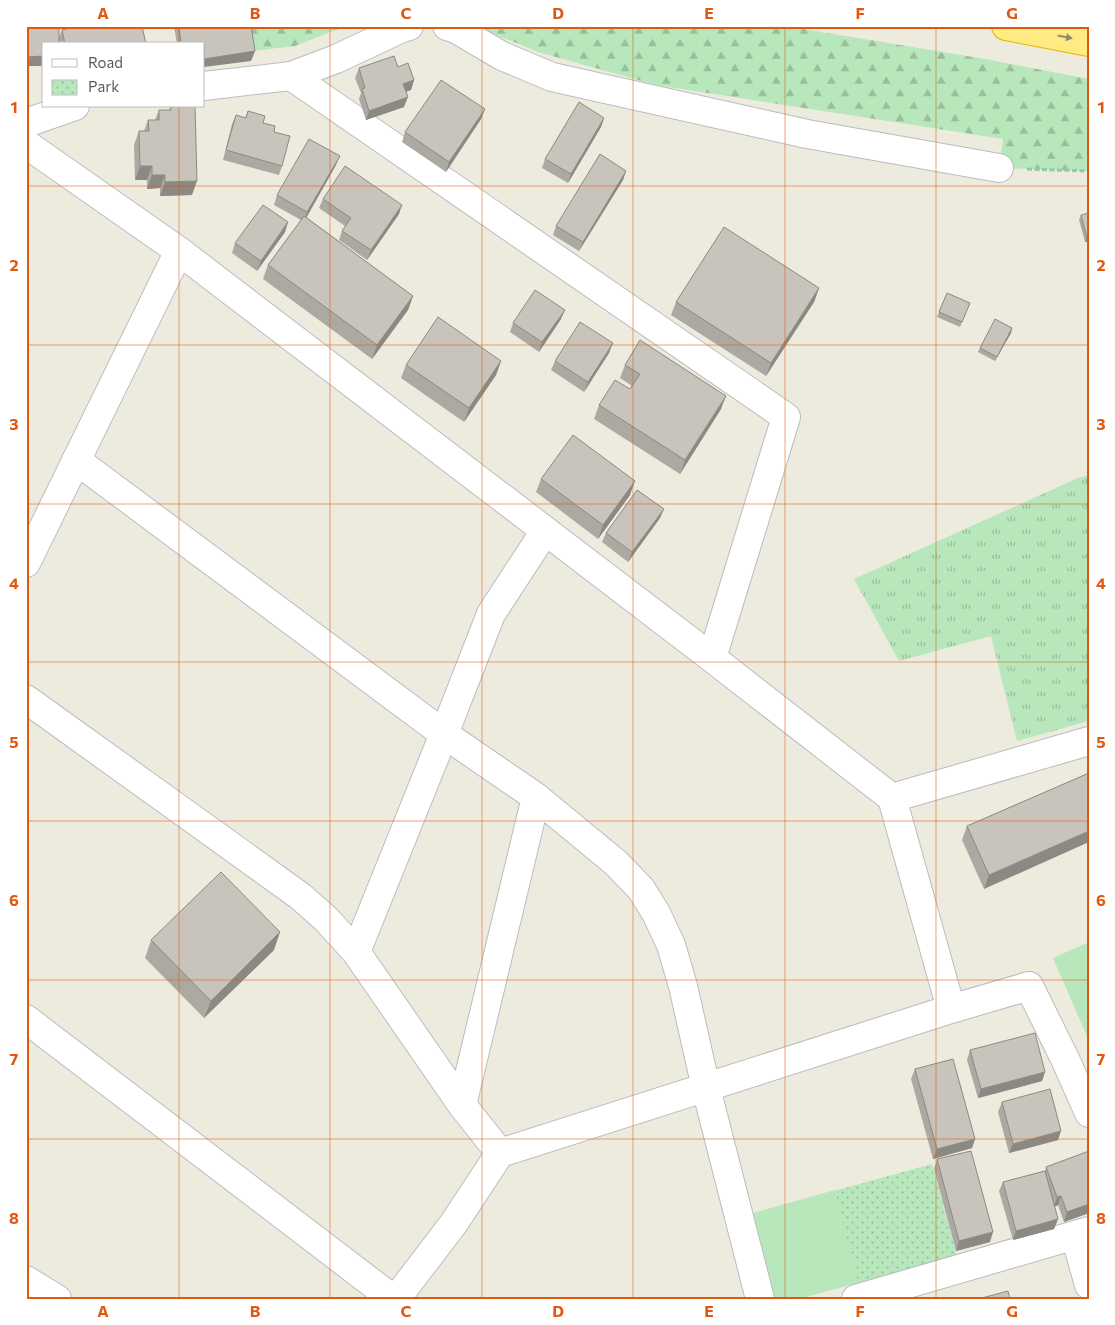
<svg xmlns="http://www.w3.org/2000/svg" width="1115" height="1325" viewBox="0 0 1115 1325" font-family="Commissioner,sans-serif">
	<style>
		.grass { fill: url(#grass-tufts) }
		.forest { fill: url(#forest-firs) }
		.park { fill: url(#park-dots) }
		.pitch { fill: #b8e7bc }
		.lines { fill: none; stroke-linecap: round; stroke-linejoin: round }
		.street-casing { stroke: #babcc2; stroke-width: 30 }
		.highway-casing { stroke: #ebb500; stroke-width: 30 }
		.path { stroke: #91c8a5; stroke-width: 3; stroke-dasharray: 5 2.5; stroke-linecap: butt }
		.street { stroke: #fff; stroke-width: 28 }
		.highway { stroke: #ffea83; stroke-width: 28 }
		.wall { fill: #aca9a2 }
		.shaded-wall { fill: #8c8984 }
		.building { fill: #c8c4bc; stroke: #8c8984 }
		.oneway { fill: #928d6e }
		.grid { fill: none; stroke: #e15910; stroke-width: 1; stroke-opacity: 0.55 }
		.neatline { fill: none; stroke: #e15910; stroke-width: 2 }
		.grid-label { font-size: 16px; text-anchor: middle; font-weight: bold; fill: #e15910 }
	</style>
	<defs>
		<pattern id="grass-tufts" width="24" height="20" patternUnits="userSpaceOnUse" patternTransform="scale(1.25)"><rect width="24" height="20" fill="#b8e7bc"/><path d="M3 7l-1-3M5 7V3M7 7l1-3M15 17l-1-3M17 17v-4M19 17l1-3" fill="none" stroke="#98be9c"/></pattern>
		<pattern id="forest-firs" width="22" height="20" patternUnits="userSpaceOnUse" patternTransform="scale(1.25)"><rect width="22" height="20" fill="#b8e7bc"/><path d="M5 1l3.5 6h-7zM16 11l3.5 6h-7z" fill="#98be9c"/></pattern>
		<pattern id="park-dots" width="8" height="8" patternUnits="userSpaceOnUse" patternTransform="scale(1.25)"><rect width="8" height="8" fill="#b8e7bc"/><path d="M2 2h.1M6 6h.1" fill="none" stroke="#98be9c" stroke-width="1.8" stroke-linecap="round"/></pattern>
	</defs>
	<rect width="100%" height="100%" fill="#edebde"/>
	<path class="grass" d="M1089,475V721L1017,741L991,636L899,661L854,579L1078,478Z"/>
	<path class="forest" d="M239,26H340L338,29L295,46L243,52Z
		M475,26H785L985,59L1089,79V171L999,168L1003,139L656,85L538,52Z"/>
	<path class="park" d="M932,1164L957,1256L798,1299L750,1214Z"/>
	<path class="pitch" d="M1089,942V1041L1053,958Z
		M835,1190L858,1282L798,1299H772L750,1214Z"/>
	<g class="lines">
		<g class="street-casing">
			<path id="street" d="M447,26L456,29L502,56L552,77L807,134L999,168
				M291,76L786,417L712,658
				M204,86L291,76L336,59L402,28L409,26
				M26,123L75,106
				M26,144L179,251L712,658L892,798L1089,741
				M76,460L444,734L536,797L616,863L641,889L656,913L671,945L683,986L706,1088L760,1299
				M26,563L179,251
				M26,699L300,896L326,919L356,952L462,1105L500,1153
				M892,798L951,1009
				M356,952L444,734L491,614L545,531
				M26,1019L393,1299
				M462,1105L536,797
				M1075,1235L1089,1285
				M26,1280L57,1299
				M396,1299L454,1223L500,1153L951,1009L1029,986L1066,1061L1089,1113
				M856,1299L1089,1231"/>
		</g>
		<g class="highway-casing">
			<path id="highway" d="M1006,26L1089,42"/>
		</g>
		<path class="path" d="M1027,169L1089,171"/>
		<use href="#street" class="street"/>
		<use href="#highway" class="highway"/>
	</g>
	<path class="wall" d="M26,26H59V37L62,30L78,26H142L146,44H59V43V44H44V66H26Z
		M174,26H251L255,51L251,61L204,44H177Z
		M359,68L414,80L411,90L406,92L404,107L366,120L359,99L361,93L355,78Z
		M171,106L192,195L160,196V188L147,189V180H135L134,145L139,131H144L148,120H155L159,110H169Z
		M485,109L481,119L446,172L402,142L405,132Z
		M248,111L274,132L282,166L279,175L223,160L232,124L236,115L245,118Z
		M604,118L601,127L568,183L542,168L545,159Z
		M336,165L306,217L413,296L408,310L372,359L263,279L268,265L301,220L274,205L277,195Z
		M626,171L623,180L579,251L553,235L556,226Z
		M323,199L399,214L367,260L339,240L342,231L345,226L319,208Z
		M1081,215L1089,242H1085L1079,220Z
		M288,222L285,232L257,271L232,253L235,243Z
		M819,288L814,302L766,376L671,315L676,302Z
		M947,293L970,303L960,327L937,317Z
		M561,319L539,352L510,332L513,323Z
		M1012,328L1011,333L995,361L978,352L980,348Z
		M609,353L584,392L551,370L555,361Z
		M501,361L496,375L464,422L401,378L406,365Z
		M625,365L721,409L680,474L594,419L599,405L630,389L632,386L620,378Z
		M541,479L630,495L598,539L536,492Z
		M660,518L628,562L602,542L606,533Z
		M1089,773L984,889L962,840L967,826Z
		M151,940L274,950L204,1018L145,958Z
		M970,1050L1045,1072L1042,1081L978,1098L967,1060Z
		M915,1069L975,1139L972,1148L933,1159L911,1079Z
		M1002,1102L1058,1140L1009,1153L998,1112Z
		M937,1159L990,1242L956,1251L934,1169Z
		M1046,1167L1089,1213L1064,1222L1058,1205L1054,1207L1058,1219L1054,1229L1013,1240L999,1191L1003,1182L1045,1171Z"/>
	<path class="shaded-wall" d="M255,51L251,61L204,67V59Z
		M44,56V66H26V57Z
		M414,80L411,90L399,94L403,84Z
		M408,97L404,107L366,120L369,111Z
		M485,109L481,119L446,172L449,162Z
		M604,118L601,127L568,183L571,174Z
		M340,156L336,165L304,222L307,212Z
		M140,166H152L147,180H135Z
		M626,171L623,180L579,251L583,242Z
		M152,175H165L160,188L147,189Z
		M197,181L192,195L160,196L165,182Z
		M402,205L399,214L367,260L371,250Z
		M288,222L285,232L257,271L261,261Z
		M1089,237V242H1085L1087,238Z
		M819,288L814,302L766,376L771,363Z
		M413,296L408,310L372,359L377,345Z
		M565,310L561,319L539,352L542,342Z
		M1012,328L1011,333L995,361L997,357Z
		M613,343L609,353L584,392L588,382Z
		M501,361L496,375L464,422L469,408Z
		M726,396L721,409L680,474L685,460Z
		M635,481L630,495L598,539L603,525Z
		M664,509L660,518L628,562L632,552Z
		M1089,831V842L984,889L989,875Z
		M280,932L274,950L204,1018L211,1001Z
		M1045,1072L1042,1081L978,1098L981,1089Z
		M1061,1131L1058,1140L1009,1153L1013,1144Z
		M975,1139L972,1148L933,1159L937,1149Z
		M1061,1196L1058,1205L1054,1207L1057,1197Z
		M1089,1204V1213L1064,1222L1067,1212Z
		M1058,1219L1054,1229L1013,1240L1016,1231Z
		M993,1232L990,1242L956,1251L959,1241Z"/>
	<path class="building" d="M26,26H59V44H44V56L26,57Z
		M78,26H142L146,44H65L62,30Z
		M179,26H251L255,51L204,59V44H181Z
		M394,56L398,67L408,63L414,80L403,84L408,97L369,111L362,89L365,88L359,68Z
		M441,80L485,109L449,162L405,132Z
		M579,102L604,118L571,174L545,159Z
		M171,106H195L197,181L165,182V175H152V166H140L139,131H149L148,120H159V110H171Z
		M248,111L265,116L263,123L275,126L274,132L290,136L282,166L226,150L236,115L246,118Z
		M309,139L340,156L307,212L277,195Z
		M600,154L626,171L583,242L556,226Z
		M345,166L402,205L371,250L342,231L351,218L323,199Z
		M263,205L288,222L261,261L235,243Z
		M1089,213V237L1087,238L1081,215Z
		M304,216L413,296L377,345L268,265Z
		M724,227L819,288L771,363L676,302Z
		M535,290L565,310L542,342L513,323Z
		M947,293L970,303L962,322L939,312Z
		M438,317L501,361L469,408L406,365Z
		M995,319L1012,328L997,357L980,348Z
		M580,322L613,343L588,382L555,361Z
		M640,340L726,396L685,460L599,405L615,380L630,389L640,374L625,365Z
		M573,435L635,481L603,525L541,479Z
		M637,490L664,509L632,552L606,533Z
		M1089,773V831L989,875L967,826Z
		M221,872L280,932L211,1001L151,940Z
		M1035,1033L1045,1072L981,1089L970,1050Z
		M953,1059L975,1139L937,1149L915,1069Z
		M1050,1089L1061,1131L1013,1144L1002,1102Z
		M971,1151L993,1232L959,1241L937,1159Z
		M1089,1151V1204L1067,1212L1061,1196L1057,1197L1046,1167Z
		M1045,1171L1058,1219L1016,1231L1003,1182Z
		M1008,1291L1010,1299H978Z"/>
	<defs><path id="oneway-solid" d="M-6-.8H1V-3.2L6.5 0L1 3.2V.8H-6Z" transform="scale(1.25)"/></defs>
	<use class="oneway" href="#oneway-solid" transform="translate(1065 37) rotate(11)"/>
	<path class="grid" d="M179,26V44M330,26V1299M482,26V1299M633,26V1299M785,26V1299M936,26V1299M179,106V1299M26,186H1089M26,345H1089M26,504H1089M26,662H1089M26,821H1089M26,980H1089M26,1139H1089"/>
	<rect width="1115" height="1325" fill="none" stroke="#ffffff" stroke-width="55"/>
	<rect x="42" y="42" width="162" height="65" fill="#ffffff" stroke="#bcbdc0"/>
	<rect x="52" y="59" width="25" height="8" fill="#ffffff" stroke="#bcbdc0"/>
	<text x="88" y="68" font-size="15" fill="#585b62">Road</text>
	<rect x="52" y="80" width="25" height="15" fill="url(#park-dots)" stroke="#bcbdc0"/>
	<text x="88" y="92" font-size="15" fill="#585b62">Park</text>
	<rect x="28" y="28" width="1060" height="1270" class="neatline"/>
	<g class="grid-label">
		<text x="103" y="19">A</text>
		<text x="255" y="19">B</text>
		<text x="406" y="19">C</text>
		<text x="558" y="19">D</text>
		<text x="709" y="19">E</text>
		<text x="860" y="19">F</text>
		<text x="1012" y="19">G</text>
		<text x="14" y="113">1</text>
		<text x="1101" y="113">1</text>
		<text x="14" y="271">2</text>
		<text x="1101" y="271">2</text>
		<text x="14" y="430">3</text>
		<text x="1101" y="430">3</text>
		<text x="14" y="589">4</text>
		<text x="1101" y="589">4</text>
		<text x="14" y="748">5</text>
		<text x="1101" y="748">5</text>
		<text x="14" y="906">6</text>
		<text x="1101" y="906">6</text>
		<text x="14" y="1065">7</text>
		<text x="1101" y="1065">7</text>
		<text x="14" y="1224">8</text>
		<text x="1101" y="1224">8</text>
		<text x="103" y="1317">A</text>
		<text x="255" y="1317">B</text>
		<text x="406" y="1317">C</text>
		<text x="558" y="1317">D</text>
		<text x="709" y="1317">E</text>
		<text x="860" y="1317">F</text>
		<text x="1012" y="1317">G</text>
	</g>
</svg>
